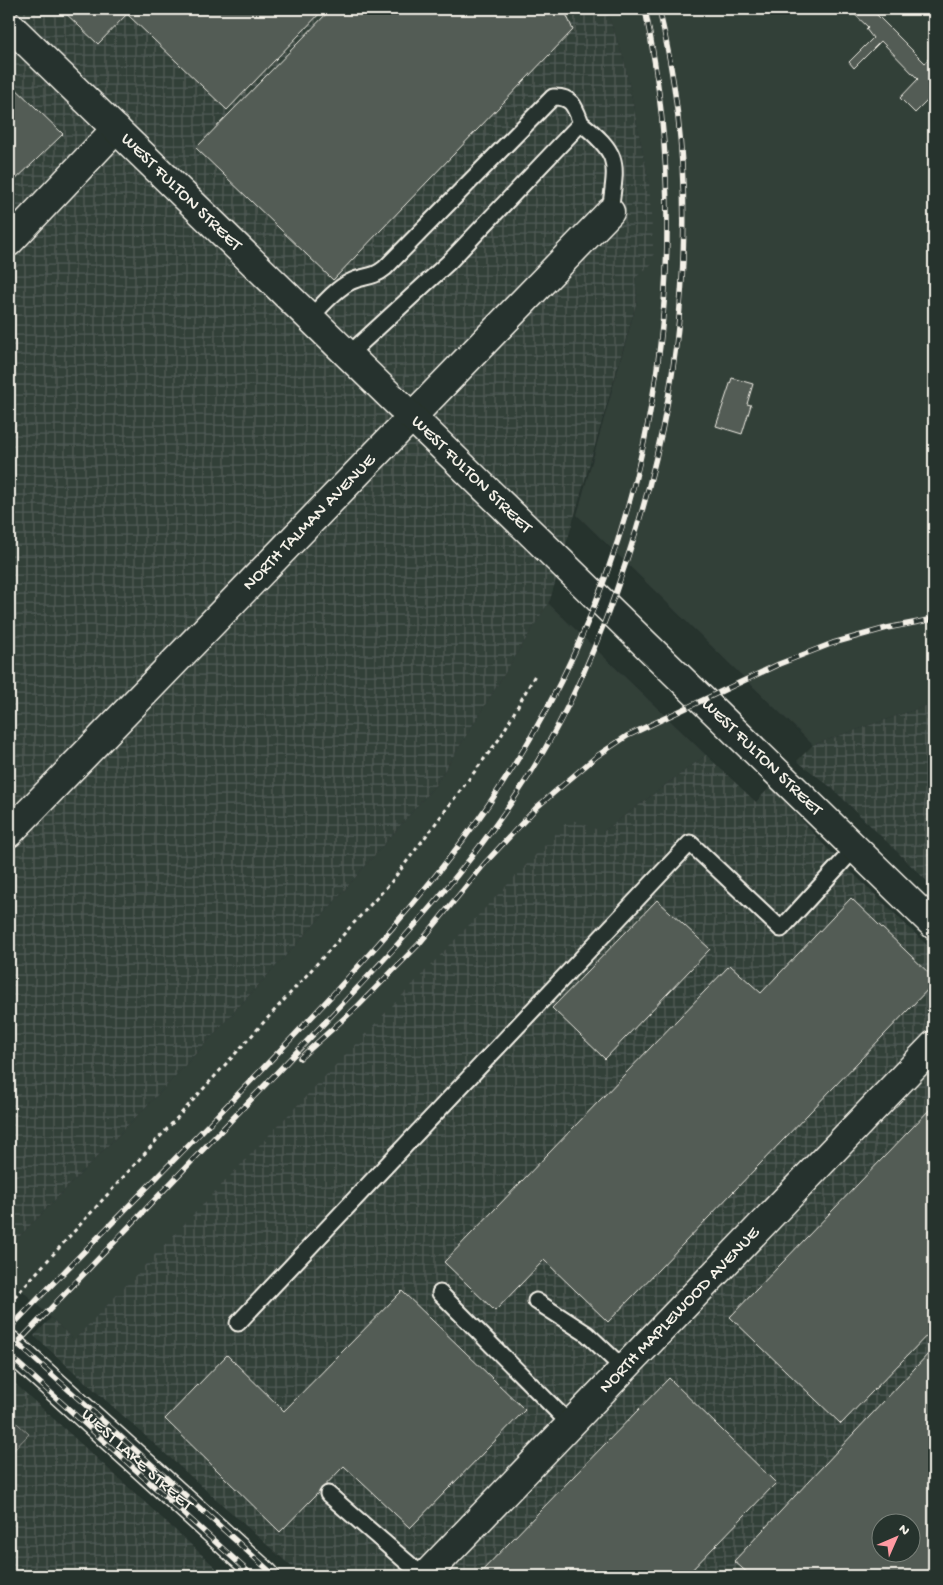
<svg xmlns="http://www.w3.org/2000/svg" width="943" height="1585" viewBox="0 0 943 1585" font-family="'Gochi Hand',sans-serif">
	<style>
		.built { fill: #333f39 }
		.industrial { fill: url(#industrial-grid); fill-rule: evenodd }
		.grass { fill: url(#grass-tufts); stroke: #9a9e96 }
		.building { fill: #525c55; stroke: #f4f1e8; fill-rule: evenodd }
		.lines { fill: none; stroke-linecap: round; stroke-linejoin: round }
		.service-casing { stroke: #f4f1e8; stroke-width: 19 }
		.minor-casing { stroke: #f4f1e8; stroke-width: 31 }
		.tertiary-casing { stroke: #f4f1e8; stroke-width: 31 }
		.secondary-casing { stroke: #f4f1e8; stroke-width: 31 }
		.path { stroke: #f4f1e8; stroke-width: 3; stroke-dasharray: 4 4; stroke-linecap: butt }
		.service { stroke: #26332d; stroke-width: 15 }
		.minor { stroke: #26332d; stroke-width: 28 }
		.tertiary { stroke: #26332d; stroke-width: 28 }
		.secondary { stroke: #26332d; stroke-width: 28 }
		.rail-casing { stroke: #f4f1e8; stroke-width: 5.5 }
		.rail { stroke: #26332d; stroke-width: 4; stroke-dasharray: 11; stroke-linecap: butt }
		.labels { text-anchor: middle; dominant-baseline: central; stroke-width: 4; stroke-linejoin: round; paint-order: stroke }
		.street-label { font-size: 18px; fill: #f4f1e8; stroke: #26332d }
	</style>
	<defs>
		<pattern id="industrial-grid" width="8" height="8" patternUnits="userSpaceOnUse" patternTransform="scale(1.25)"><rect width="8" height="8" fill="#333f39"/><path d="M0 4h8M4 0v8" fill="none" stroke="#515b56"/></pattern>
		<pattern id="grass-tufts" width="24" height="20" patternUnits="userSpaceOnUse" patternTransform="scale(1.25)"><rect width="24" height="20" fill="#414b45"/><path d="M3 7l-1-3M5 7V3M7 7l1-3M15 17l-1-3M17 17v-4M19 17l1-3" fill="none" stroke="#5d6560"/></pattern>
	</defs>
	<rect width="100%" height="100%" fill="#26332d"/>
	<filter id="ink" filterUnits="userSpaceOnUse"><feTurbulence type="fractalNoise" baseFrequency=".02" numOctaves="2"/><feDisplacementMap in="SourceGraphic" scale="10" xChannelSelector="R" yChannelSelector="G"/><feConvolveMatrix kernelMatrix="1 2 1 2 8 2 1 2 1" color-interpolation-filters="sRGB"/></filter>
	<g filter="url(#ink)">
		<path class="built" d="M606,9H934V703L813,745L577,515L637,301L635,278L649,183L624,60Z
			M548,603L706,755L603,832L74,1340L9,1278V1247L166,1086L321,917L436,784Z"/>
		<path class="industrial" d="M9,9H606L624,60L649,183L654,262L635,278L637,301L550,600L436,784L321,917L166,1086L9,1247Z
			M934,703V888L832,788L797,761L813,745Z
			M706,755L756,802L771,786L824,845L934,952V1576H302L34,1336L51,1318L74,1340L570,819L603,832ZM880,1522H910V1552H880Z
			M9,1378L138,1496L225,1576H9V1455L29,1434L9,1416Z"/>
		<path class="grass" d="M9,1416L29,1434L9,1455Z"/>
		<path class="building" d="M61,9H324L227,110L127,14L98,44Z
			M331,9H564L573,30L333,280L196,148Z
			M849,9H871L925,63L928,59L930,61L934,57V94L915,113L900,98L918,79L881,41L854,68L849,62L873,38L866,29L868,27Z
			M9,82L63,134L9,186Z
			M732,378L753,384L747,404L751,405L742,434L716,426Z
			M851,898L934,978V983L608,1322L544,1260L495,1311L444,1262L730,965L761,993Z
			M657,900L710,949L605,1059L552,1008Z
			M934,1105V1328L841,1424L730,1317Z
			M402,1291L525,1410L410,1528L344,1466L280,1532L165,1419L227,1355L284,1411Z
			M930,1352L934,1357V1567L926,1576H751L734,1561ZM880,1522H910V1552H880Z
			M669,1378L776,1483L686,1576H477Z"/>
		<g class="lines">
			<g class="service-casing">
				<path id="service" d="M581,123C622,156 616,163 610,212
					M309,319C321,307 334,290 350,282C363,275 372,279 385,268L553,97C572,96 575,107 581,123L449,262L347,356
					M440,1293L571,1425
					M536,1301L587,1334L624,1369
					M238,1323L690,843L781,929L855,848
					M328,1494L423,1576"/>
			</g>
			<g class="minor-casing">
				<g id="minor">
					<path d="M9,242L116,129"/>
					<path id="s1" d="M9,833L610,212"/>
					<path id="s2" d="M425,1576L934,1045"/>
				</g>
			</g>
			<g class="tertiary-casing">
				<g id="tertiary">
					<path id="s3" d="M9,25L934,925"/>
				</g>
			</g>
			<g class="secondary-casing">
				<g id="secondary">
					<path id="s4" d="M9,1345L265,1576"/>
				</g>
			</g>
			<path class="path" d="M9,1303L392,881L500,738L535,675"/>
			<use href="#service" class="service"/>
			<use href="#minor" class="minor"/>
			<use href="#tertiary" class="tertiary"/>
			<use href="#secondary" class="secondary"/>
			<g class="rail-casing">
				<path id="rail" d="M300,1058L359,1005L418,945L486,862L537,807L597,756L627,736L779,664L833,643L887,628L934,619
					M9,1329C95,1239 183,1152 269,1062C337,991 404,919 463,840C642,602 705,299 645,9
					M9,1336L275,1576
					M9,1352C101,1255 195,1158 288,1061C368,977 450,894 515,797C564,725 599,644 626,562C686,386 703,191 659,9
					M9,1355L253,1576"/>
			</g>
			<use href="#rail" class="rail"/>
		</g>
	</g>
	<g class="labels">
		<g class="street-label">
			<text stroke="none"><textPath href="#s3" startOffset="240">WEST FULTON STREET</textPath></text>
			<text stroke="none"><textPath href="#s3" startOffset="645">WEST FULTON STREET</textPath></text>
			<text stroke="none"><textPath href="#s1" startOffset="432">NORTH TALMAN AVENUE</textPath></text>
			<text stroke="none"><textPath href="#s3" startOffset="1050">WEST FULTON STREET</textPath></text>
			<text stroke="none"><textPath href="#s2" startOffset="368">NORTH MAPLEWOOD AVENUE</textPath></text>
			<text stroke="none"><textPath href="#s4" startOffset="172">WEST LAKE STREET</textPath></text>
		</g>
	</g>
	<rect width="943" height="1585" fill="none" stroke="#26332d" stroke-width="30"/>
	<rect x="15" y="15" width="913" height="1555" fill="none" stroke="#f4f1e8" stroke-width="2" filter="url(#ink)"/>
	<g transform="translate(896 1538) rotate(45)"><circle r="24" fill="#26332d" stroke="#787f78"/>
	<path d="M0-4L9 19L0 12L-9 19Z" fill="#ff9aa2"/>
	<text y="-8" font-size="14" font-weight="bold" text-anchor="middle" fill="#f4f1e8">N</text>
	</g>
</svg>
